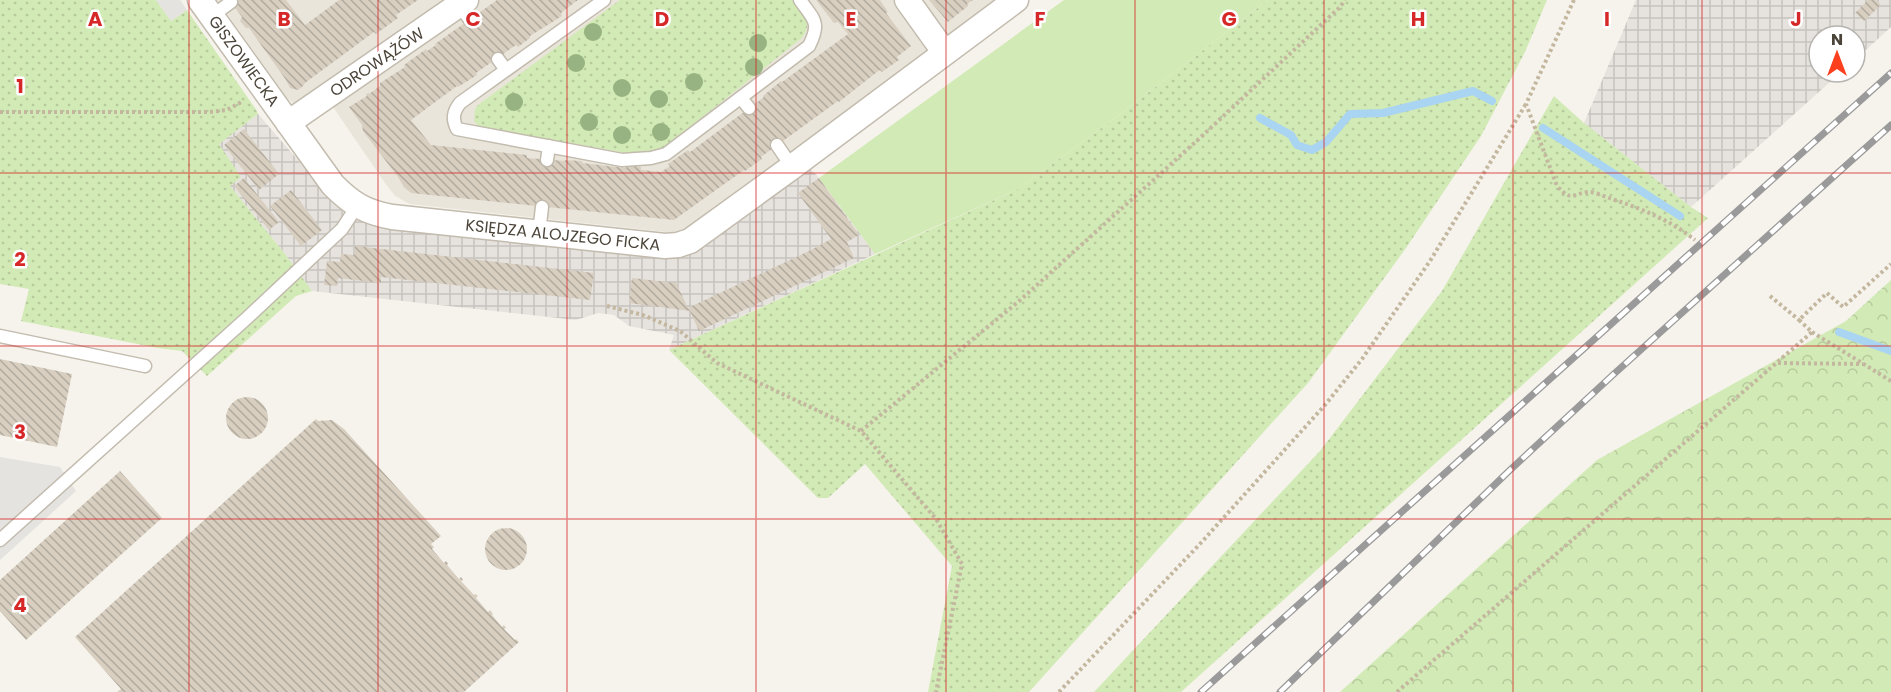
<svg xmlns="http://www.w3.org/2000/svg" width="1891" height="692" viewBox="0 0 1891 692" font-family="Poppins,sans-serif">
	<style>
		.residential { fill: #eae5da }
		.industrial { fill: url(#industrial-grid) }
		.grass { fill: url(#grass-dots) }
		.forest { fill: url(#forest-crowns) }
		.garden { fill: #d2eab5 }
		.parking { fill: #e5e3e0 }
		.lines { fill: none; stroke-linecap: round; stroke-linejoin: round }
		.stream { stroke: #a9d4f2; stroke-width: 8 }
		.building { fill: url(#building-back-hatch) }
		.service-casing { stroke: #c2bbae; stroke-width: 15 }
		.minor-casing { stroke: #c2bbae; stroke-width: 27 }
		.path { stroke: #c4b79f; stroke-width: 4; stroke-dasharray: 3 3; stroke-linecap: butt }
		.service { stroke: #fff; stroke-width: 12 }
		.minor { stroke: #fff; stroke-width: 24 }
		.rail-casing { stroke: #9a9a9a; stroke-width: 7 }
		.rail { stroke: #fff; stroke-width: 4.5; stroke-dasharray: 14; stroke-linecap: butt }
		.tree { fill: #97b381 }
		.grid { fill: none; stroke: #d62828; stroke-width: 1.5; stroke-opacity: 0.55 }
		.labels { text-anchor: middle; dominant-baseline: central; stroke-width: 5; stroke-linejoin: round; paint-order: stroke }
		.street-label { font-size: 16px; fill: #4b4439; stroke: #fff }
		.grid-label { font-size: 20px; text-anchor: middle; font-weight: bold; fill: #d62828; stroke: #fff; stroke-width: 5; stroke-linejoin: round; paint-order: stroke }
	</style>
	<defs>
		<pattern id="industrial-grid" width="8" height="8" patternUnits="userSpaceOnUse" patternTransform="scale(1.5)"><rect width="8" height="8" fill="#e6e2dd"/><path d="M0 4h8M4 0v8" fill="none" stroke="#c7c3be"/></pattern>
		<pattern id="grass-dots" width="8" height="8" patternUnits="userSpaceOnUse" patternTransform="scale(1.5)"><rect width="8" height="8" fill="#d2eab5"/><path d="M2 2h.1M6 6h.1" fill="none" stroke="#b6ca9c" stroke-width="1.8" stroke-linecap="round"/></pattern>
		<pattern id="forest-crowns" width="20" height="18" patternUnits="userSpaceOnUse" patternTransform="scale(1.5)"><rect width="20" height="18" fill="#d2eab5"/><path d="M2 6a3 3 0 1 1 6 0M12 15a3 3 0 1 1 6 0" fill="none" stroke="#b6ca9c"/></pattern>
		<pattern id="building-back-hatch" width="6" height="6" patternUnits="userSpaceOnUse" patternTransform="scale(1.5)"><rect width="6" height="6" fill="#d8cfc1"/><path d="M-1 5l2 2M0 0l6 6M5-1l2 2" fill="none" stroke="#b1aa9e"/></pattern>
	</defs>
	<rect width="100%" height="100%" fill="#f6f3ec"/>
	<path class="residential" d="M217,0H997L685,229L676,233L410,204L395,196L385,183L320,88L299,101L293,103L287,98Z"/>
	<path class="industrial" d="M1636,0H1891V27L1855,60V36H1819V72H1841L1691,207L1584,123Z
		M258,114L344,213L414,232L694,251L810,168L819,178L875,254L669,350L674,335L629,326L614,315L598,313L576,320L312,291L285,254L230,186L218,144Z"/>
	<path class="grass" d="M0,0H156L171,21L187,10L257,111L258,114L219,144L241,177L230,186L285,254L312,291L296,296L207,376L182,351L158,348L21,321L29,289L0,284Z
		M620,0H792C803,14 814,21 802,38L662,149L652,152L632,154L479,127L474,121L475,109L478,105Z
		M1268,0H1547L1525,52L1481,136L1406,248L1308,383L1029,692H928L952,566L865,464L828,498H818L669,350L1018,189L1115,118Z
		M1554,96L1584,123L1691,207L1708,218L1181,692H1094L1320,451L1442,291Z"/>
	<path class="forest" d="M1891,280V692H1340L1597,460L1846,321Z"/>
	<path class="garden" d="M1064,0H1268L1115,118L1018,189L875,254L819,178Z"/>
	<path class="parking" d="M156,0H180L187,10L171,21Z
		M0,457L60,467L76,491L0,560Z"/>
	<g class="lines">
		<path class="stream" d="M1260,118L1291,135L1297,145L1312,150L1326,142L1350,114L1383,113L1473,91L1492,101
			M1543,128L1680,216
			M1839,332L1891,351"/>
	</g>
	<path class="building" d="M229,0H286L305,25L339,0H418L396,15L398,18L376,34L374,32L305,83L303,86L298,90L290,88L286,80L249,28H246L240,21L242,17Z
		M497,0H578L561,13L562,16L530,36V38L518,47L516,45L476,73L477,75L458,87L457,86L411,120L431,145L527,155V158L565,161V160L582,161V163L626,168V165L641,167V170L661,172L670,166L668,164L688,150L690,152L764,97L763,96L781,81L782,82L848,34L838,22L834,23L816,0H880L888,12L886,13L911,46L897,57L899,60L882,72L880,70L877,72L839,102L838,101L761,157L762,159L745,171L744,170L674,220L411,193L404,187L398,177L363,131L362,125L349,107L367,96L366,94L369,93V94L380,86V83L405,67L404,65L426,49L427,51L436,45L435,44Z
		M929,0H973L967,4L968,6L948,22Z
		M1868,0H1876L1881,5L1864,21L1855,13Z
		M244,129L279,174L259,190L224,145Z
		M244,178L279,222L269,230L234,186Z
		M819,178L859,235L847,242L854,258L699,331L690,311L629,303L632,278L676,283L688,308L809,251L831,239L798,193Z
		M291,190L322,230L301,246L270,206Z
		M355,246L594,273L590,300L381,277V283L338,278L337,286L324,285L327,261L340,262L341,254L354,255Z
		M0,359L72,374L57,447L0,435Z
		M226 418a21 21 0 1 1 42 0a21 21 0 1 1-42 0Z
		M316,419L318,421L332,420L344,429L441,536L431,544L434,547L432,549L444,563L446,561L448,563L447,565L459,579L461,577L463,580L461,581L474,595L475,594L478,596L476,598L488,612L490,610L493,614L492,615L502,627L504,625L506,628L504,629L515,640L516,639L519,642L464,692H117L121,689L75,637Z
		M120,471L162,518L26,640L0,611V580Z
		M485 549a21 21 0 1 1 42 0a21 21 0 1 1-42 0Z"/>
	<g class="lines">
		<g class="service-casing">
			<path id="service" d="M604,0L460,103C453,112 452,119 457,129L622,160L651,158L666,154L809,46C821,22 814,20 800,0
				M459,5L470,20
				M212,16L231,2
				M498,59L506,70
				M741,98L749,108
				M777,145L792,167
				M547,160L549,146
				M539,233L542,207
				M0,336L145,366
				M0,540L247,318L342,229L357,206"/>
		</g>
		<g class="minor-casing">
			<path id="minor" d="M200,0L333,185C352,204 365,212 392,217L665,246L678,245L690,241L792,167L1016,0
				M907,0L945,53
				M288,123L466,0"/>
		</g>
		<path class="path" d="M1574,0L1526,104L1557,186C1572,203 1573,193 1589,192C1596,192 1605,197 1612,199C1642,209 1670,220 1695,240
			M0,112H209L227,110L243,101
			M1770,296L1799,320
			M607,306L643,315L680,331L717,363L861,431L936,519L962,564L936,692
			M1812,332L1891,381
			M1778,363L1863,364
			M861,431L1018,302L1201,137L1340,7L1345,0
			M1059,692L1199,545L1325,405L1362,359L1430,261L1526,104
			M1397,692L1812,332L1799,320L1827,293L1843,307L1891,264"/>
		<use href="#service" class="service"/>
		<use href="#minor" class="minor"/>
		<g class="rail-casing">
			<path id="rail" d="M1201,692L1891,73
				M1280,692L1510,470L1615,373L1891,125"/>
		</g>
		<use href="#rail" class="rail"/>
	</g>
	<g class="tree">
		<circle cx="593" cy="32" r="9"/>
		<circle cx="758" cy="43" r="9"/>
		<circle cx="576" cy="63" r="9"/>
		<circle cx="754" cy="67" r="9"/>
		<circle cx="694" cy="82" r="9"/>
		<circle cx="622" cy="88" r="9"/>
		<circle cx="659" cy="99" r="9"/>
		<circle cx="514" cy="102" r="9"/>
		<circle cx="589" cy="122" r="9"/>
		<circle cx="661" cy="132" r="9"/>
		<circle cx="622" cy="135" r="9"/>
	</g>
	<path class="grid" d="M189,0V692M378,0V692M567,0V692M756,0V692M946,0V692M1135,0V692M1324,0V692M1513,0V692M1702,0V692M0,173H1891M0,346H1891M0,519H1891"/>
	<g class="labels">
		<g class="street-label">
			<text transform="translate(244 61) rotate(54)">GISZOWIECKA</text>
			<text transform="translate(377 62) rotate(-34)">ODROWĄŻÓW</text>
			<text transform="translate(563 235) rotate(6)">KSIĘDZA ALOJZEGO FICKA</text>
		</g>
	</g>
	<g class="grid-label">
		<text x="95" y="26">A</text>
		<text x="284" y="26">B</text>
		<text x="473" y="26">C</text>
		<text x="662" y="26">D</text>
		<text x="851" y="26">E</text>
		<text x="1040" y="26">F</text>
		<text x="1229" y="26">G</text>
		<text x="1418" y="26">H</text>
		<text x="1607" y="26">I</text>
		<text x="1796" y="26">J</text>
		<text x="20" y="93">1</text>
		<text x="20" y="266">2</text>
		<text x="20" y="439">3</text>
		<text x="20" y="612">4</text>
	</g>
	<g transform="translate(1837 54)"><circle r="28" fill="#ffffff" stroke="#b7b4b0" stroke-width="1.5"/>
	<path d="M0-4.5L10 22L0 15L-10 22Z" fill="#fc3f1d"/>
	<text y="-9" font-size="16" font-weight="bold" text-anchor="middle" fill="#4b4439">N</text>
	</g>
</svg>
